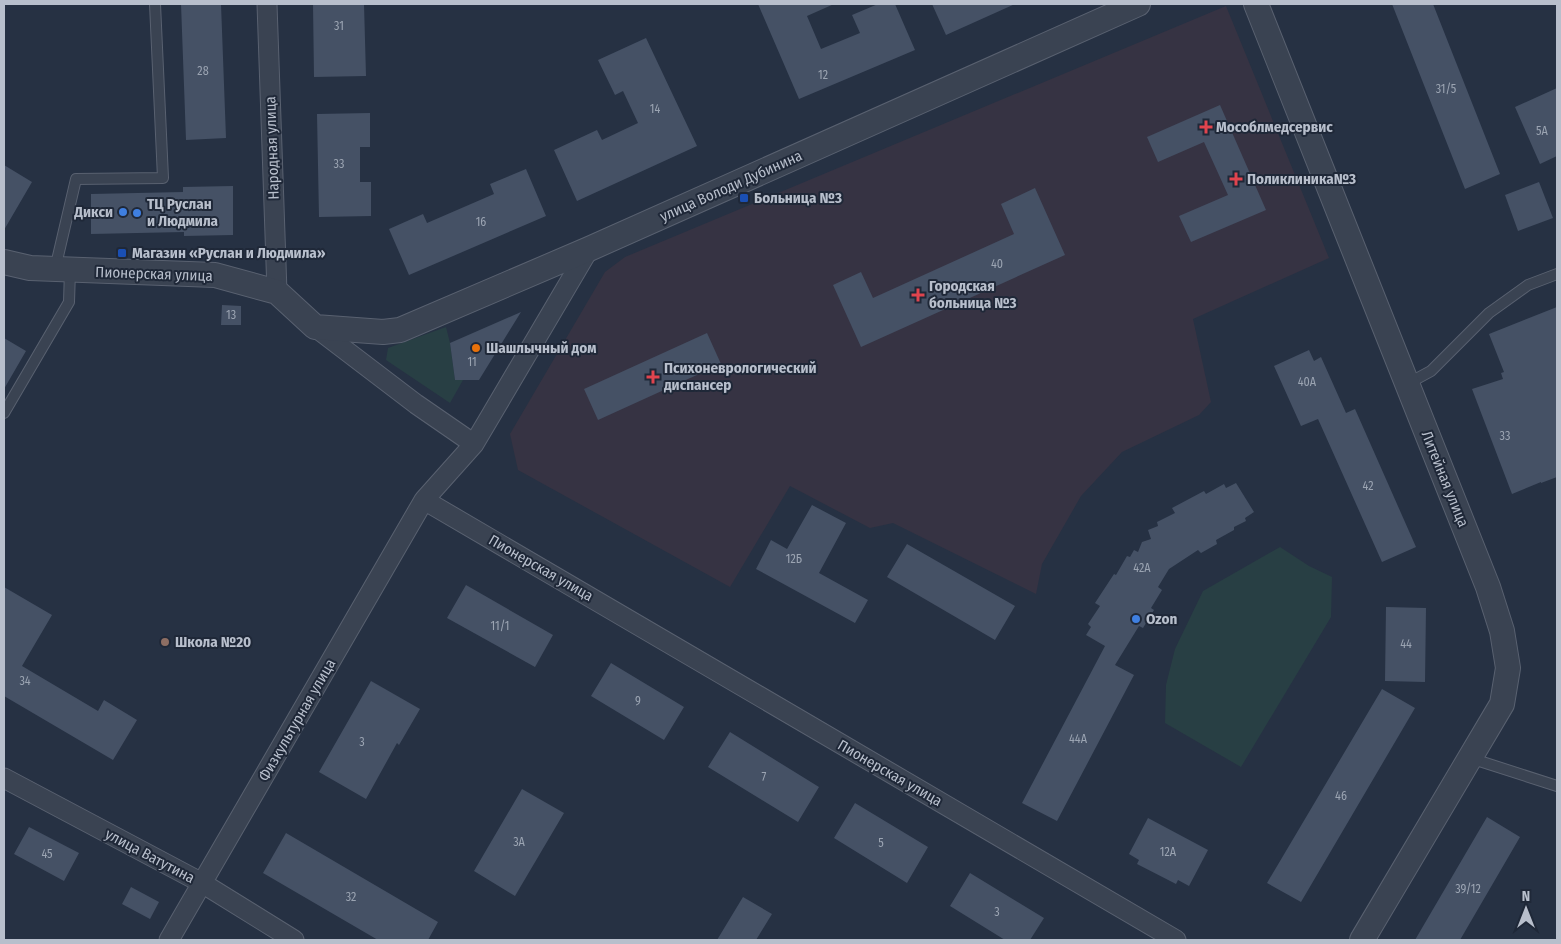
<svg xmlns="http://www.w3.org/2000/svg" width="1561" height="944" viewBox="0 0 1561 944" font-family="'Fira Sans Condensed',sans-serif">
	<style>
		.medical { fill: #363343 }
		.green { fill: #283f44 }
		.building { fill: #455165 }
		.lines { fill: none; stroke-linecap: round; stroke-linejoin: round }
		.service-casing { stroke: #596170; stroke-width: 12 }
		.minor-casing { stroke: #596170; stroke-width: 21 }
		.tertiary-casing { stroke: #596170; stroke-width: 26 }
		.service { stroke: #3a4352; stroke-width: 10 }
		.minor { stroke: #3a4352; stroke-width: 19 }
		.tertiary { stroke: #3a4352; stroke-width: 24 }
		.health-dot { fill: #e0444e; stroke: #1f2838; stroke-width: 2 }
		.transit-dot { fill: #1a4fb4; stroke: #1f2838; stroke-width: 2 }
		.shop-dot { fill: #3f7fe0; stroke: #1f2838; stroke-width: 2 }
		.food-dot { fill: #e8710a; stroke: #1f2838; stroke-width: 2 }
		.education-dot { fill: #8d6e63; stroke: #1f2838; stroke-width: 2 }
		.labels { text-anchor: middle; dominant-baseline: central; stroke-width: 4; stroke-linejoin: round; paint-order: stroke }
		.number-label { font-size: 12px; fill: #9ba4b2 }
		.poi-label { font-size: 15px; font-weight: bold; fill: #b8bfcc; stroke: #1f2838; text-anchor: start }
		.street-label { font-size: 15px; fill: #b8bfcc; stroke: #1f2838 }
	</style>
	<rect width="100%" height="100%" fill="#263143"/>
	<path class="medical" d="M1226,6L1329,258L1193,319L1211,402L1199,415L1122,452L1081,496L1042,564L1036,594L893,523L870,528L790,486L730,587L518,470L510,434L605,272L625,257Z"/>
	<path class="green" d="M446,327L450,343L455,380H463L450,403L386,360L388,348Z
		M1280,547L1309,566L1332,577L1331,617L1241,767L1165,723L1166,685L1175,649L1203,591Z"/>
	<path class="building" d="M181,4H221L226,138L186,140Z
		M313,4H364L366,76L314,77Z
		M758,4H834L807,16L821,49L860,33L852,15L878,4H895L915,50L799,99Z
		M932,4H1015L946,35Z
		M1392,4H1433L1500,174L1465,189Z
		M646,38L697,146L577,201L554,150L597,130L602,140L638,123L623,91L615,95L598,60Z
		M1557,88V156L1540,164L1515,107Z
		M1220,105L1266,210L1191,242L1179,216L1228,195L1204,142L1158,162L1147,137Z
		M370,113V147H360V182H371V216L319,217L317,114Z
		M4,165L32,182L4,230Z
		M526,169L546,216L409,275L389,229L423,214L427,223L494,194L490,184Z
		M1539,182L1553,218L1518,231L1505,195Z
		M233,186V235L184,236V232L91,234V194L183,192V187Z
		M1035,188L1065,255L861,347L833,285L861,272L873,298L1014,234L1001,204Z
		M222,305L241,306V325H221Z
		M1557,307V477L1541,483V482L1512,494L1472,389L1503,379L1501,373L1504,372L1489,334Z
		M521,312L479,380H455L450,343Z
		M707,333L721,364L598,420L584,389Z
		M4,338L26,351L4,389Z
		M1309,350L1314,361L1321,357L1346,413L1355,409L1416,547L1382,562L1318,419L1301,426L1274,366Z
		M1236,483L1254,512L1245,518L1246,521L1234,527V530L1216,540L1217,544L1201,553L1198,550L1169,569L1158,587L1162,590L1151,608L1154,610L1143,628L1139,626L1115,665L1134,675L1057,821L1022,803L1105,646L1086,635L1091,627L1088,624L1100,606L1095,603L1114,574L1116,575L1127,556L1130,557L1134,550L1138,552L1142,542L1151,539L1148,530L1158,526L1157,522L1175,513L1172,508L1204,491L1206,494L1224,484L1226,488Z
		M812,505L846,523L819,573L868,600L855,623L756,569L771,540L787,549Z
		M907,544L1015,606L995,640L887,577Z
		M466,585L553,635L535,667L447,618Z
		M4,587L52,615L22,666L98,711L104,700L137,720L113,760L4,696Z
		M1386,607L1426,608L1425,682L1385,681Z
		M611,663L684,707L664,740L591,696Z
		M371,681L420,709L399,745L397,743L366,799L319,772Z
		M1382,689L1415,708L1301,902L1267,883Z
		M730,732L819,787L798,822L708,767Z
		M522,789L564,813L515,896L474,871Z
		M855,803L928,847L907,883L834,838Z
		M1487,817L1520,837L1460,940H1415Z
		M1148,818L1208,850L1189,886L1178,880L1176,884L1137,864L1139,860L1129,854Z
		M29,827L79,853L64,881L14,854Z
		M286,833L438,922L428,940H378L263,873Z
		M970,873L1044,918L1030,940H1005L950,906Z
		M131,887L159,902L150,919L122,904Z
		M743,897L772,914L756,940H717Z"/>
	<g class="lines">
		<g class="service-casing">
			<path id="service" d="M55,269L76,179L163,178L155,4
				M1407,384L1431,371L1489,313L1528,285L1557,274
				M4,413L69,302L70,270
				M1470,758L1557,786"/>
		</g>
		<g class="minor-casing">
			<path id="minor" d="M267,4L277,292
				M589,249L474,444L424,500L1176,940
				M315,327L416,404L474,444
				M4,778L202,883L294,940
				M169,940L424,500"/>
		</g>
		<g class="tertiary-casing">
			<path id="tertiary" d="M1256,4L1488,587L1502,631L1508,668L1502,704L1362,940
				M4,262L30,268L215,275L277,292L315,327L383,332L400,330L589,249L1138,4"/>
		</g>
		<use href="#service" class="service"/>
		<use href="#minor" class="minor"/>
		<use href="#tertiary" class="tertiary"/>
	</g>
	<g class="health-dot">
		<path d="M1203.5 119.5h5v5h5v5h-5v5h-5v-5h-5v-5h5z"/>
		<path d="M1233.5 171.5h5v5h5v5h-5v5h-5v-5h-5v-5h5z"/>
		<path d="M915.5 287.5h5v5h5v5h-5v5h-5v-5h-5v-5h5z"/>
		<path d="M650.5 369.5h5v5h5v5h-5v5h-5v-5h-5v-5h5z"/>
	</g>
	<g class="transit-dot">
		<rect x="739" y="193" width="10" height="10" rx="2.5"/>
		<rect x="117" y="248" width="10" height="10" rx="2.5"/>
	</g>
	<g class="shop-dot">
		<circle cx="123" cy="212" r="5"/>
		<circle cx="137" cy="213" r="5"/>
		<circle cx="1136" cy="619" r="5"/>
	</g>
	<circle class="food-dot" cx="476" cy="348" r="5"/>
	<circle class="education-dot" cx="165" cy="642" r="5"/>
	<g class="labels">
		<g class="number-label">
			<text x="339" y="26">31</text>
			<text x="203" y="71">28</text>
			<text x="823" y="75">12</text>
			<text x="1446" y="89">31/5</text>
			<text x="655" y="109">14</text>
			<text x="1542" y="131">5А</text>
			<text x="339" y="164">33</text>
			<text x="481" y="222">16</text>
			<text x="997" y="264">40</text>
			<text x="231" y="315">13</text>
			<text x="472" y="362">11</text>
			<text x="1307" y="382">40А</text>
			<text x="1505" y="436">33</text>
			<text x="1368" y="486">42</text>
			<text x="794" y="559">12Б</text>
			<text x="1142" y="568">42А</text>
			<text x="500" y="626">11/1</text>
			<text x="1406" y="644">44</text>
			<text x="25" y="681">34</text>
			<text x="638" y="701">9</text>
			<text x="1078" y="739">44А</text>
			<text x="362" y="742">3</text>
			<text x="764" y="777">7</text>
			<text x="1341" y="796">46</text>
			<text x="519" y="842">3А</text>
			<text x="881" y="843">5</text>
			<text x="1168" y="852">12А</text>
			<text x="47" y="854">45</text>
			<text x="1468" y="889">39/12</text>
			<text x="351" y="897">32</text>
			<text x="997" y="912">3</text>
		</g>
		<g class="poi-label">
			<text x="1216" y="127">Мособлмедсервис</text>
			<text x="1247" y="179">Поликлиника№3</text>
			<text x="754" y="198">Больница №3</text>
			<text x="147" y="204">ТЦ Руслан<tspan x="147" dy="17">и Людмила</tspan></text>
			<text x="113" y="212" text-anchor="end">Дикси</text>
			<text x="132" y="253">Магазин «Руслан и Людмила»</text>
			<text x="929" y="286">Городская<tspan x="929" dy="17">больница №3</tspan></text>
			<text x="486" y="348">Шашлычный дом</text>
			<text x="664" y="368">Психоневрологический<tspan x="664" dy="17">диспансер</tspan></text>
			<text x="1146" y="619">Ozon</text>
			<text x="175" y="642">Школа №20</text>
		</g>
		<g class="street-label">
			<text transform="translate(272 148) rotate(-92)">Народная улица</text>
			<text transform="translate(731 186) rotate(-24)">улица Володи Дубинина</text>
			<text transform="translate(154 274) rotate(2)">Пионерская улица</text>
			<text transform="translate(1445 479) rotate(68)">Литейная улица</text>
			<text transform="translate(541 568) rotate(30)">Пионерская улица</text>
			<text transform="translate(297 720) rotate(-60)">Физкультурная улица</text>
			<text transform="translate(890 773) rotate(30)">Пионерская улица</text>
			<text transform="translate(150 856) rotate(28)">улица Ватутина</text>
		</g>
	</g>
	<rect width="1561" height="944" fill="none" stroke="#b8bfcc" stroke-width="10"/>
	<g transform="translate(1526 909)" stroke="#1f2838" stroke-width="4" paint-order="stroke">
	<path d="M0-4L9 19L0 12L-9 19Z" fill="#b8bfcc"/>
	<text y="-8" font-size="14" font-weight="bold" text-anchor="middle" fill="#b8bfcc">N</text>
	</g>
</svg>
